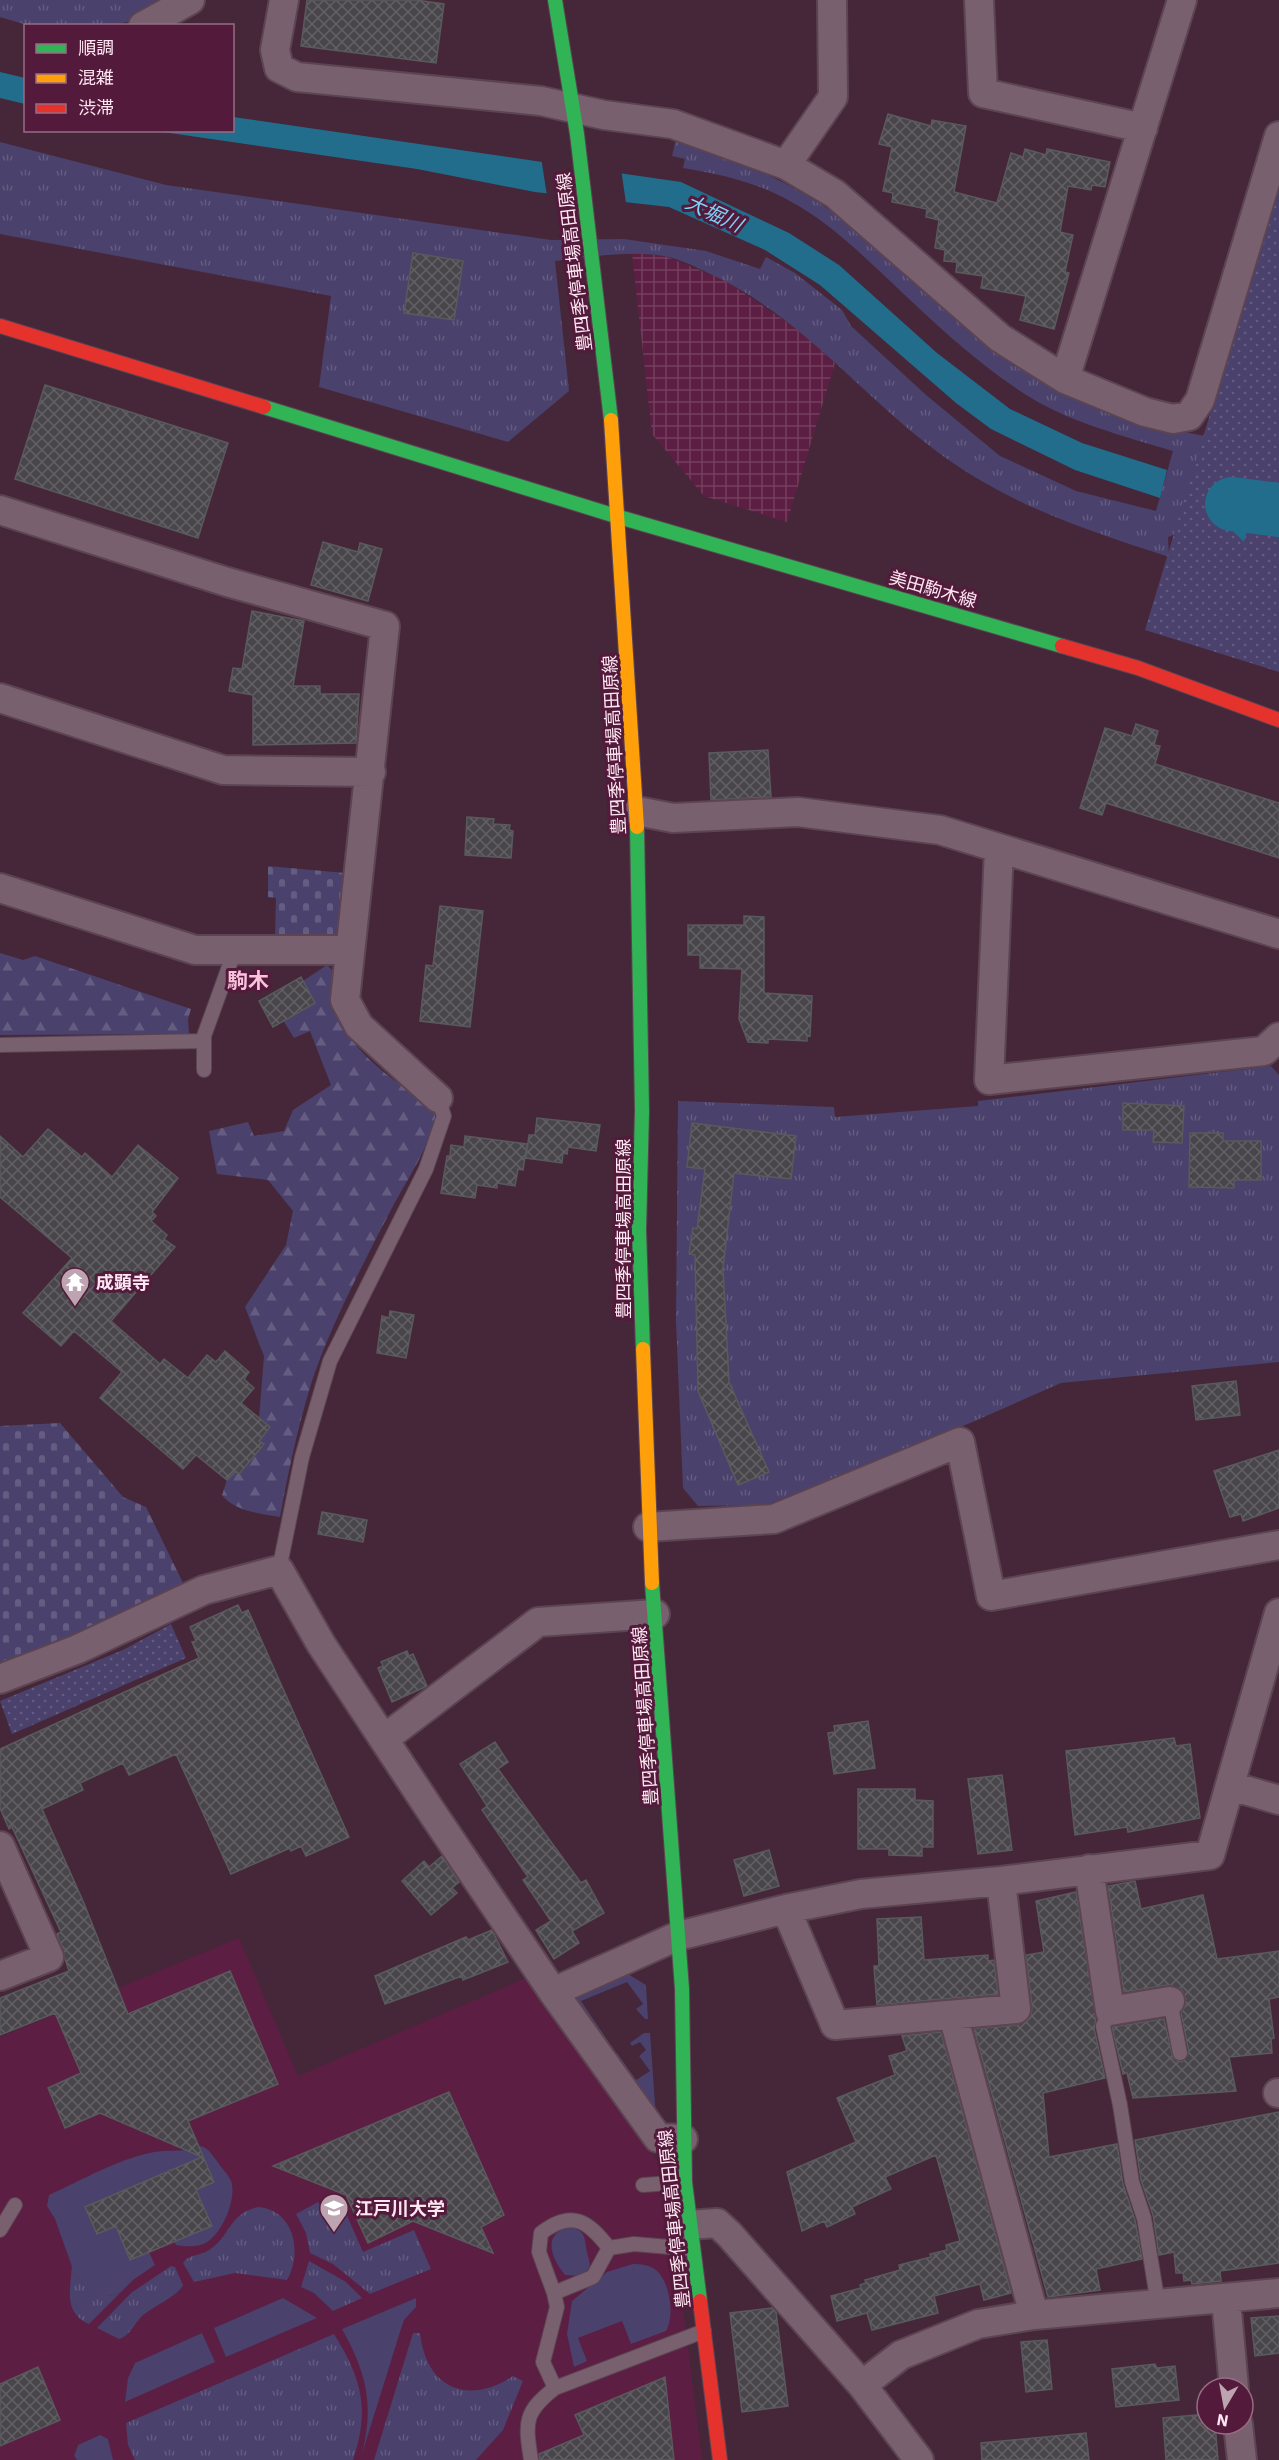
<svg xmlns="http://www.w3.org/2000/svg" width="1279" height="2460" viewBox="0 0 1279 2460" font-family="'IBM Plex Sans','Noto Sans JP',sans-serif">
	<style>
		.built { fill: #5c1e42 }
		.industrial { fill: url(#industrial-grid) }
		.grass { fill: url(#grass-tufts) }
		.forest { fill: url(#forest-firs) }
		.cemetery { fill: url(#cemetery-stones) }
		.park { fill: url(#park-dots) }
		.garden { fill: #4a416c }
		.water { fill: #226d8c }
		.pier { fill: #462739 }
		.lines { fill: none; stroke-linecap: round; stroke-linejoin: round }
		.river { stroke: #226d8c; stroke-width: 54 }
		.building { fill: url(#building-cross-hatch); stroke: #595a5d; stroke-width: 1.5 }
		.lane-casing { stroke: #5c4452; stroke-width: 16 }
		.street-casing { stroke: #5c4452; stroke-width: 32 }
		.fast-casing { stroke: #5c4452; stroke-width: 16 }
		.slow-casing { stroke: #5c4452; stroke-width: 16 }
		.jam-casing { stroke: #5c4452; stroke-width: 16 }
		.lane { stroke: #79606e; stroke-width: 14 }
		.street { stroke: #79606e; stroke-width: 28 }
		.fast { stroke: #30b455; stroke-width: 14 }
		.slow { stroke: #ff9f0a; stroke-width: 14 }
		.jam { stroke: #e5322d; stroke-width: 14 }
		.labels { text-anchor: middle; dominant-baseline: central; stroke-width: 6; stroke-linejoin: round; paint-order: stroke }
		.street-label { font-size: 18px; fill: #fee7f2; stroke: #531a3b }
		.poi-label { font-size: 18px; font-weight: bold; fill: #fee7f2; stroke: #531a3b; text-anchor: start }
		.water-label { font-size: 20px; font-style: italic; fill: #7ed3f9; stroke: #531a3b }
		.quarter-label { font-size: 21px; font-weight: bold; fill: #fbc1dd; stroke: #531a3b }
	</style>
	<defs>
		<pattern id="industrial-grid" width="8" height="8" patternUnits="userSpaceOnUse" patternTransform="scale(1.5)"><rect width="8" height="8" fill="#5c1e42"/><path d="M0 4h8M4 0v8" fill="none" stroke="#743f5e"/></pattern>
		<pattern id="grass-tufts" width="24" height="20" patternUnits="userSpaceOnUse" patternTransform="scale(1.5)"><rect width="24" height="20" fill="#4a416c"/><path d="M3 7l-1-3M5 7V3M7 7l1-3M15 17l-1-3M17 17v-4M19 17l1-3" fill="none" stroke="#655c81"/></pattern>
		<pattern id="forest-firs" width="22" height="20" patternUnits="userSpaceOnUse" patternTransform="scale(1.5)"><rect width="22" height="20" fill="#4a416c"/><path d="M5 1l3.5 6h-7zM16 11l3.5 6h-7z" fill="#655c81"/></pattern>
		<pattern id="cemetery-stones" width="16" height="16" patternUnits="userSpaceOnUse" patternTransform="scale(1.5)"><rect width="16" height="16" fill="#4a416c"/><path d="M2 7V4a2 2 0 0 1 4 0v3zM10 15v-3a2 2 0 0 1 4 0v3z" fill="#655c81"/></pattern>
		<pattern id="park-dots" width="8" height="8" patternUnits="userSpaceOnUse" patternTransform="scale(1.5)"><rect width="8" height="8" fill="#4a416c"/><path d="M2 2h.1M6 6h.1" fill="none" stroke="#655c81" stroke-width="1.8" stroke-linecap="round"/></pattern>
		<pattern id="building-cross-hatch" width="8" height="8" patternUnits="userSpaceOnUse" patternTransform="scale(1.5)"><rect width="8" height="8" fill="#48464a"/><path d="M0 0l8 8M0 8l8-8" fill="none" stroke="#636165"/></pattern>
	</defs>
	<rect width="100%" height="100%" fill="#462739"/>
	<path class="built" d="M239,1938L298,2076L531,1976L615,2094L662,2168L675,2302L682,2301L702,2460H0V2037Z"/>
	<path class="industrial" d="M632,253L665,256L724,280L797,329L835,363L787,522L704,496L652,434Z"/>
	<path class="grass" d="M0,0H165L127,22L115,25H27L0,17Z
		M676,138C731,159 782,177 831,211C883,247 926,296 974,336C1042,392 1119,420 1205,436L1176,534L1168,537L1169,557C1093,532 1020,509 953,463C868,405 805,317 710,274C696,267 680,259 664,256C628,250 591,257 555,261L569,391L508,442L319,387L331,296L0,234V142L166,185L551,240L624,239L706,251L760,269L766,257L795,273L842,310L851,326L926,395L1000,456L1076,491L1156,511L1173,451C1124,436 1071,423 1028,396C976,363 932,321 888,279C857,250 826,220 788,200C756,182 719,174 683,168L685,159L672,156Z
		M1271,1066L1279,1075V1362L1061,1383L970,1423L766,1505L698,1506L683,1488L676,1321L678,1101L834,1107L835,1117L978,1106V1101Z
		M318,2202L322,2209L338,2202L342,2204L363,2252L414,2230L431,2269L370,2294L333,2264L310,2253L306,2233L296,2214Z
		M258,2207C294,2210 303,2252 287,2280L235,2273L194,2282L183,2263C189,2254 200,2256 209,2250C230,2237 229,2213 258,2207Z
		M309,2261L346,2282L362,2298L333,2311L314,2293L301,2287Z
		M72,2263L75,2275L110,2296L121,2292L89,2324C62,2311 71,2289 72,2263Z
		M171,2266L175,2267L183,2285C178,2296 152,2307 142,2316C134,2324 130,2336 119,2339L97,2328L131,2293Z
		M413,2333H420C426,2388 467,2406 513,2376L523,2381L503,2430L476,2460H374Z
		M334,2334C362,2379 370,2409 353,2460H135L128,2445L126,2423Z"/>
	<path class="forest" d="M0,953L23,960L35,956L191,1009L188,1019L189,1034L0,1035Z
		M327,965L338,976C337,986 334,998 336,1008C345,1043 381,1072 410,1091C418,1096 433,1101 435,1111C439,1131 403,1187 393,1206C365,1260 330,1326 311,1384C298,1427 288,1472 280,1517C261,1514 234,1511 222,1495L227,1480L236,1471L240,1473L263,1445L259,1441L270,1428L259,1419L264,1356L245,1307L286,1245L293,1211L268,1180L217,1174L209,1131L248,1122L254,1136L284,1131L293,1110L331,1085L310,1031L294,1038L283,1020L315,1003L303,981Z"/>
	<path class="cemetery" d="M268,866L345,873L341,930L331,938H275L276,898L268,897Z
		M60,1423L123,1497L146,1507L184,1585L0,1671V1426Z"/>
	<path class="park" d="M1279,185V672L1145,630Z
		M171,1624L186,1658L12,1734L0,1701L123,1650Z"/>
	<path class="garden" d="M628,1974L646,1985L648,2019H645L636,2009L643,2004L627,1982L581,2001L608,2041L605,2043L573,1999Z
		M644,2033H650L656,2118L614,2056L617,2053L636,2080L650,2071L639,2056L646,2050L640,2042L632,2046L630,2043Z
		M200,2146C209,2148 212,2155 217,2161C221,2168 231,2177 232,2184C235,2201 224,2228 211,2239C202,2248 188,2247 176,2245L174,2241L196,2190L214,2182L203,2157L116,2226L130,2260L149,2252L155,2265L133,2280L121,2292L110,2296L91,2293L75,2275L55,2219L47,2206L49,2195C82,2180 118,2159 154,2152C171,2149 184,2153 200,2146Z
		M571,2227C587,2232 584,2238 587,2252C590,2264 593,2268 581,2276L565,2275C550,2257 542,2232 571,2227Z
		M633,2264C641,2264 650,2265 656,2270C670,2282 675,2316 666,2331L631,2344L622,2321L578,2338L587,2361L574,2367L567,2334L572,2301L607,2272Z
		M283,2298L317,2318L226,2357L214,2328Z
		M416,2298V2307L404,2320L400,2332L362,2454C374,2404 367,2374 342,2329Z
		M202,2333L215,2362L125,2402L128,2378L135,2363Z
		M100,2435L108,2439L113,2460H77L74,2456L78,2445Z"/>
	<path class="water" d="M0,72L25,78V104L0,98Z
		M233,117L681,182L789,233L839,265L937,353L1010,409L1082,443L1167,470L1160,498L1075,470L991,429L956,403L820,285L765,250L669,207L535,192L417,169L156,131L232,130Z
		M1260,483L1244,542L1223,521L1232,491Z"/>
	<path class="pier" d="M541,157L621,169L626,203L547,196Z"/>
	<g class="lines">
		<path class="river" d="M1232,504L1279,510"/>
	</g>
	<path class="building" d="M307,0H416L444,4L436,63L301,46Z
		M888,114L931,126L932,120L966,126L954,192L997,203L1011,153L1023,157L1025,149L1046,155L1047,149L1110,162L1105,187L1092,185L1091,190L1068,186L1060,232L1073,235L1065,272L1069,273L1054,329L1020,320L1026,296L981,288L983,276L956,272L957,262L944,261L945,250L935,248L939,220L926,217L927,209L892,202L893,193L883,191L892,147L879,144Z
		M413,253L463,261L454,320L404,313Z
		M45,385L228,443L198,538L15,479Z
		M323,542L358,552L360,543L382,549L368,601L311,585Z
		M252,611L304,621L293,686H320V694H359L356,743L253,745V695L229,691L233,668L242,669Z
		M1136,724L1158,731L1154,745L1160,746L1155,764L1279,803V858L1106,803L1102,815L1080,808L1105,728L1132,736Z
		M768,750L771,797L711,800L709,753Z
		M467,817L494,819L493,824L510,825L509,830L513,831L511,858L465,855Z
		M440,906L483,911L470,1027L420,1021L426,965L433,966Z
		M744,916L764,917V993L812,996L810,1036L807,1035V1041L768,1039V1043L748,1042L739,1019L742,969L700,968V955H688V925H744Z
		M301,977L315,1003L273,1027L259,1001Z
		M1123,1103L1184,1106L1182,1143L1153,1142L1154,1130H1123Z
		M537,1118L600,1125L596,1151L568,1147L567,1154L563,1153L562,1163L526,1158L529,1135H535Z
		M692,1123L796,1136L791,1179L734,1173L723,1268L729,1382L769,1472L738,1485L698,1391L695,1255L689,1254L693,1228L697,1229L705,1169L687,1167Z
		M48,1129L82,1157L85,1153L112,1177L138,1145L178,1178L152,1212L156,1216L151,1221L167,1235L164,1239L175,1247L111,1321L160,1364L164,1359L188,1378L207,1355L216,1362L225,1351L249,1372L244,1379L254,1388L241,1403L270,1427L259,1441L264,1444L239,1474L236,1471L227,1480L196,1455L183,1469L100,1398L122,1372L74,1331L61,1346L23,1313L72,1258L0,1197V1136L23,1157Z
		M1190,1133H1223V1141H1261V1180H1234V1188L1189,1187Z
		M465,1136L527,1144L523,1170L518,1169L515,1186L497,1183V1188L477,1185L475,1198L441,1193L447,1156H450L451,1145L464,1147Z
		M390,1311L414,1315L406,1358L377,1353L382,1316L389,1318Z
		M1236,1381L1240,1415L1196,1420L1192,1386Z
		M1279,1450V1508L1243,1521L1241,1514L1230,1517L1214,1471Z
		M322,1512L367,1520L363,1542L318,1534Z
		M238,1605L242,1613L248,1610L349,1837L306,1856L301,1846L291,1851L290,1848L231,1874L176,1754L129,1775L123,1763L80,1783L83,1790L42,1809L83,1901L128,2014L230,1971L278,2084L188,2121L214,2182L196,2190L212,2226L130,2260L116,2226L97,2234L85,2207L202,2157L100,2113L65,2128L48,2088L81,2073L55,2013L0,2035V1998L69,1971L57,1934L61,1932L12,1827L9,1829L0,1808V1749L199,1658L192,1642L196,1641L190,1627Z
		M407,1651L409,1656L413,1654L427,1686L392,1702L378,1668L383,1666L381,1662Z
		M868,1721L875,1768L834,1774L828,1733L835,1732L834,1726Z
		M1174,1738L1176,1746L1190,1744L1200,1818L1128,1832L1127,1827L1075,1835L1066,1751Z
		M495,1742L508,1762L498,1769L581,1883L586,1880L604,1913L572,1931L579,1943L554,1959L536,1930L551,1921L523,1880L528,1877L482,1810L487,1806L460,1764Z
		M1002,1775L1012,1850L978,1854L968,1779Z
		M858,1789H915V1800L933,1801V1847H922V1856L889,1855V1849H858Z
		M769,1850L779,1886L744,1896L734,1860Z
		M442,1856L459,1882L452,1888L457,1893L431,1915L402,1881L424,1861L429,1867Z
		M1135,1881L1141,1909L1203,1895L1217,1959L1279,1951V1997L1269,1999L1274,2038L1271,2039L1272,2053L1229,2057L1236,2091L1133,2098L1127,2073L1123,2074L1112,2027L1164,2019L1173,2058L1182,2062L1189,2052L1181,2013L1186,1999L1182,1990L1167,1985L1124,1992L1108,1886Z
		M1076,1892L1096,2019L1094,2028L1105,2078L1043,2093L1049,2157L1117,2144L1123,2184L1135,2220L1142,2259L1096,2269L1100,2290L1048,2297L974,2029L1017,2025L1031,2016L1032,2007L1026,1955L1044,1952L1036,1901Z
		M921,1917L924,1960L988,1955V1961L994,1960L998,1994L877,2005L874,1966H879L877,1919Z
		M492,1930L508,1962L463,1980L462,1976L385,2004L375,1976L466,1937L468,1940Z
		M941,2032L1011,2293L984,2300L980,2284L934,2296L938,2313L872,2330L867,2313L837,2321L831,2296L861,2288L860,2285L866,2283L865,2280L900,2270L899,2265L931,2257L930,2254L947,2250L946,2245L960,2241L936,2155L885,2177L891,2189L852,2207L855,2214L827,2227L824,2221L802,2231L787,2172L856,2142L837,2098L895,2075L889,2056L907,2051L902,2036Z
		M449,2092L504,2215L481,2227L493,2253L413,2221L368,2243L346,2195L273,2166Z
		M1279,2112V2263L1220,2271L1221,2281L1192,2284L1191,2280L1184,2281L1183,2273H1176L1174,2252L1159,2255L1153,2215L1141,2180L1135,2140Z
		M772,2308L776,2312L788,2406L742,2412L730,2313Z
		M1279,2316V2353L1255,2356L1251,2318Z
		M1047,2340L1052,2389L1026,2392L1021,2342Z
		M1155,2364L1157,2368L1175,2366L1179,2400L1116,2407L1112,2369Z
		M38,2367L60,2420L0,2446V2384Z
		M665,2377L674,2460H540L539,2454L584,2435L575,2415Z
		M1207,2414V2424H1215L1218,2460H1166L1163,2418Z
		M1086,2433L1089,2460H982L981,2443Z"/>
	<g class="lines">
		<g class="lane-casing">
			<path id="lane" d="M0,1045L204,1041
				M204,1070V1036L235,950
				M279,1570L302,1457L330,1361L426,1169L444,1116L438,1098
				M1170,2001L1180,2053
				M1110,2011L1103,2026L1120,2105L1132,2182L1144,2218L1158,2304
				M643,2185L685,2182
				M0,2230L15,2205
				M554,2293L539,2252L541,2233C572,2209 588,2221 609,2248
				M555,2388L543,2362L557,2307L554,2293L593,2277L609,2248L634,2244L693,2249
				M531,2460C525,2422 524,2412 555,2388L704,2331"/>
		</g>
		<g class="street-casing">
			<path id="street" d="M284,0L275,50L279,68L297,77L541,101L604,115L673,124L786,165L835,194L1000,338L1065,379L1145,412L1173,419L1189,416L1200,400L1279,136
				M979,0L983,93L1143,128
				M143,26L190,0
				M786,165L833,97L832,0
				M1065,379L1182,0
				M0,510L227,582L385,626L345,1000L359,1026L438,1098
				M0,698L223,770L371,772
				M637,811L673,818L798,812L940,830L1279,934
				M999,849L989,1080L1264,1051L1279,1037
				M0,888L195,950H350
				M648,1527L774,1519L960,1442L991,1596L1279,1545
				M0,1679L78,1649L204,1590L279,1570L321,1644L431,1811L553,1992L658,2138L683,2139
				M384,1739L538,1622L655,1614
				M1231,1786L1279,1800
				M0,1846L49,1957L0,1976
				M1089,1869L1110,2011L1170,2001
				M786,1909L835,2025L1016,2009L1001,1881
				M553,1992L678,1936L786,1909L861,1894L1001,1881L1210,1855L1279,1613
				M953,2015L1034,2315
				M1278,2093H1279
				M689,2225L717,2223L729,2234L862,2385L919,2460
				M1226,2299L1234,2388
				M862,2385L901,2355L978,2324L1034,2315L1279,2293
				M1238,2424L1242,2460"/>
		</g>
		<g class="fast-casing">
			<path id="fast" d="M555,0L577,134L611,420
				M264,407L619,517L1062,646
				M637,827L642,1111L639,1230L643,1349
				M652,1583L682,1989L685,2182L700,2301"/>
		</g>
		<g class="slow-casing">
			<path id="slow" d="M611,420L637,827
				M643,1349L652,1583"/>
		</g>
		<g class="jam-casing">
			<path id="jam" d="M0,326L264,407
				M1062,646L1138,668L1279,720
				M700,2301L720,2460"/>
		</g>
		<use href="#lane" class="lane"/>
		<use href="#street" class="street"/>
		<use href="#fast" class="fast"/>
		<use href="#slow" class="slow"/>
		<use href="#jam" class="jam"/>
	</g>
	<defs>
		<g id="temple-pin" transform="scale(1.5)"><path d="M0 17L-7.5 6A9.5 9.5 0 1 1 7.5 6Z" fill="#bea4b1" stroke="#531a3b"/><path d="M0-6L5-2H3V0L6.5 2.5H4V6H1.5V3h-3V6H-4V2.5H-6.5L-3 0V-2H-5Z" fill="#fff"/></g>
		<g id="university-pin" transform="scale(1.5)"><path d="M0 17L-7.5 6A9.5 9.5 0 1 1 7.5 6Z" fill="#bea4b1" stroke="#531a3b"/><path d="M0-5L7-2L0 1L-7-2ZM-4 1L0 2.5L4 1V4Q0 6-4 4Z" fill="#fff"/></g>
	</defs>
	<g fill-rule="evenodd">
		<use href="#temple-pin" x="75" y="1282"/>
		<use href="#university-pin" x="334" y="2208"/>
	</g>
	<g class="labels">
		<g class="street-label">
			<text transform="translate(574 262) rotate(-97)">豊四季停車場高田原線</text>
			<text transform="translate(933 589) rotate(16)">美田駒木線</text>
			<text transform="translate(614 745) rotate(-93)">豊四季停車場高田原線</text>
			<text transform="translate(623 1229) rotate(-90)">豊四季停車場高田原線</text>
			<text transform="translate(645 1716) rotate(-94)">豊四季停車場高田原線</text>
			<text transform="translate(674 2219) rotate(-96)">豊四季停車場高田原線</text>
		</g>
		<g class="poi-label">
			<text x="96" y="1282">成顕寺</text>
			<text x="355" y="2208">江戸川大学</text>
		</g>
		<g class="water-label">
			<text transform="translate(714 213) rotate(25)">大堀川</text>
		</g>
		<g class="quarter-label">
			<text x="248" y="980">駒木</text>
		</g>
	</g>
	<rect x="24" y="24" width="210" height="108" fill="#531a3b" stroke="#976c84" stroke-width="1.5"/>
	<rect x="36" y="44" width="30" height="9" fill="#30b455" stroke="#976c84" stroke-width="1.5"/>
	<text x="78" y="54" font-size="18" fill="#fee7f2">順調</text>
	<rect x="36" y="74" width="30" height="9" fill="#ff9f0a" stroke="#976c84" stroke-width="1.5"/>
	<text x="78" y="84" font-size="18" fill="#fee7f2">混雑</text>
	<rect x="36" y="104" width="30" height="9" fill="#e5322d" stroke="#976c84" stroke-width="1.5"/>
	<text x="78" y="114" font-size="18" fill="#fee7f2">渋滞</text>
	<g transform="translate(1225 2406) rotate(190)"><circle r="28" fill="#531a3b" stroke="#976c84" stroke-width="1.5"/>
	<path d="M0-4.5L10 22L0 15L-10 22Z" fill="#bea4b1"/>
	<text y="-9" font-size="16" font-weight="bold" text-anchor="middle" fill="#fee7f2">N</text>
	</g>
</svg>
